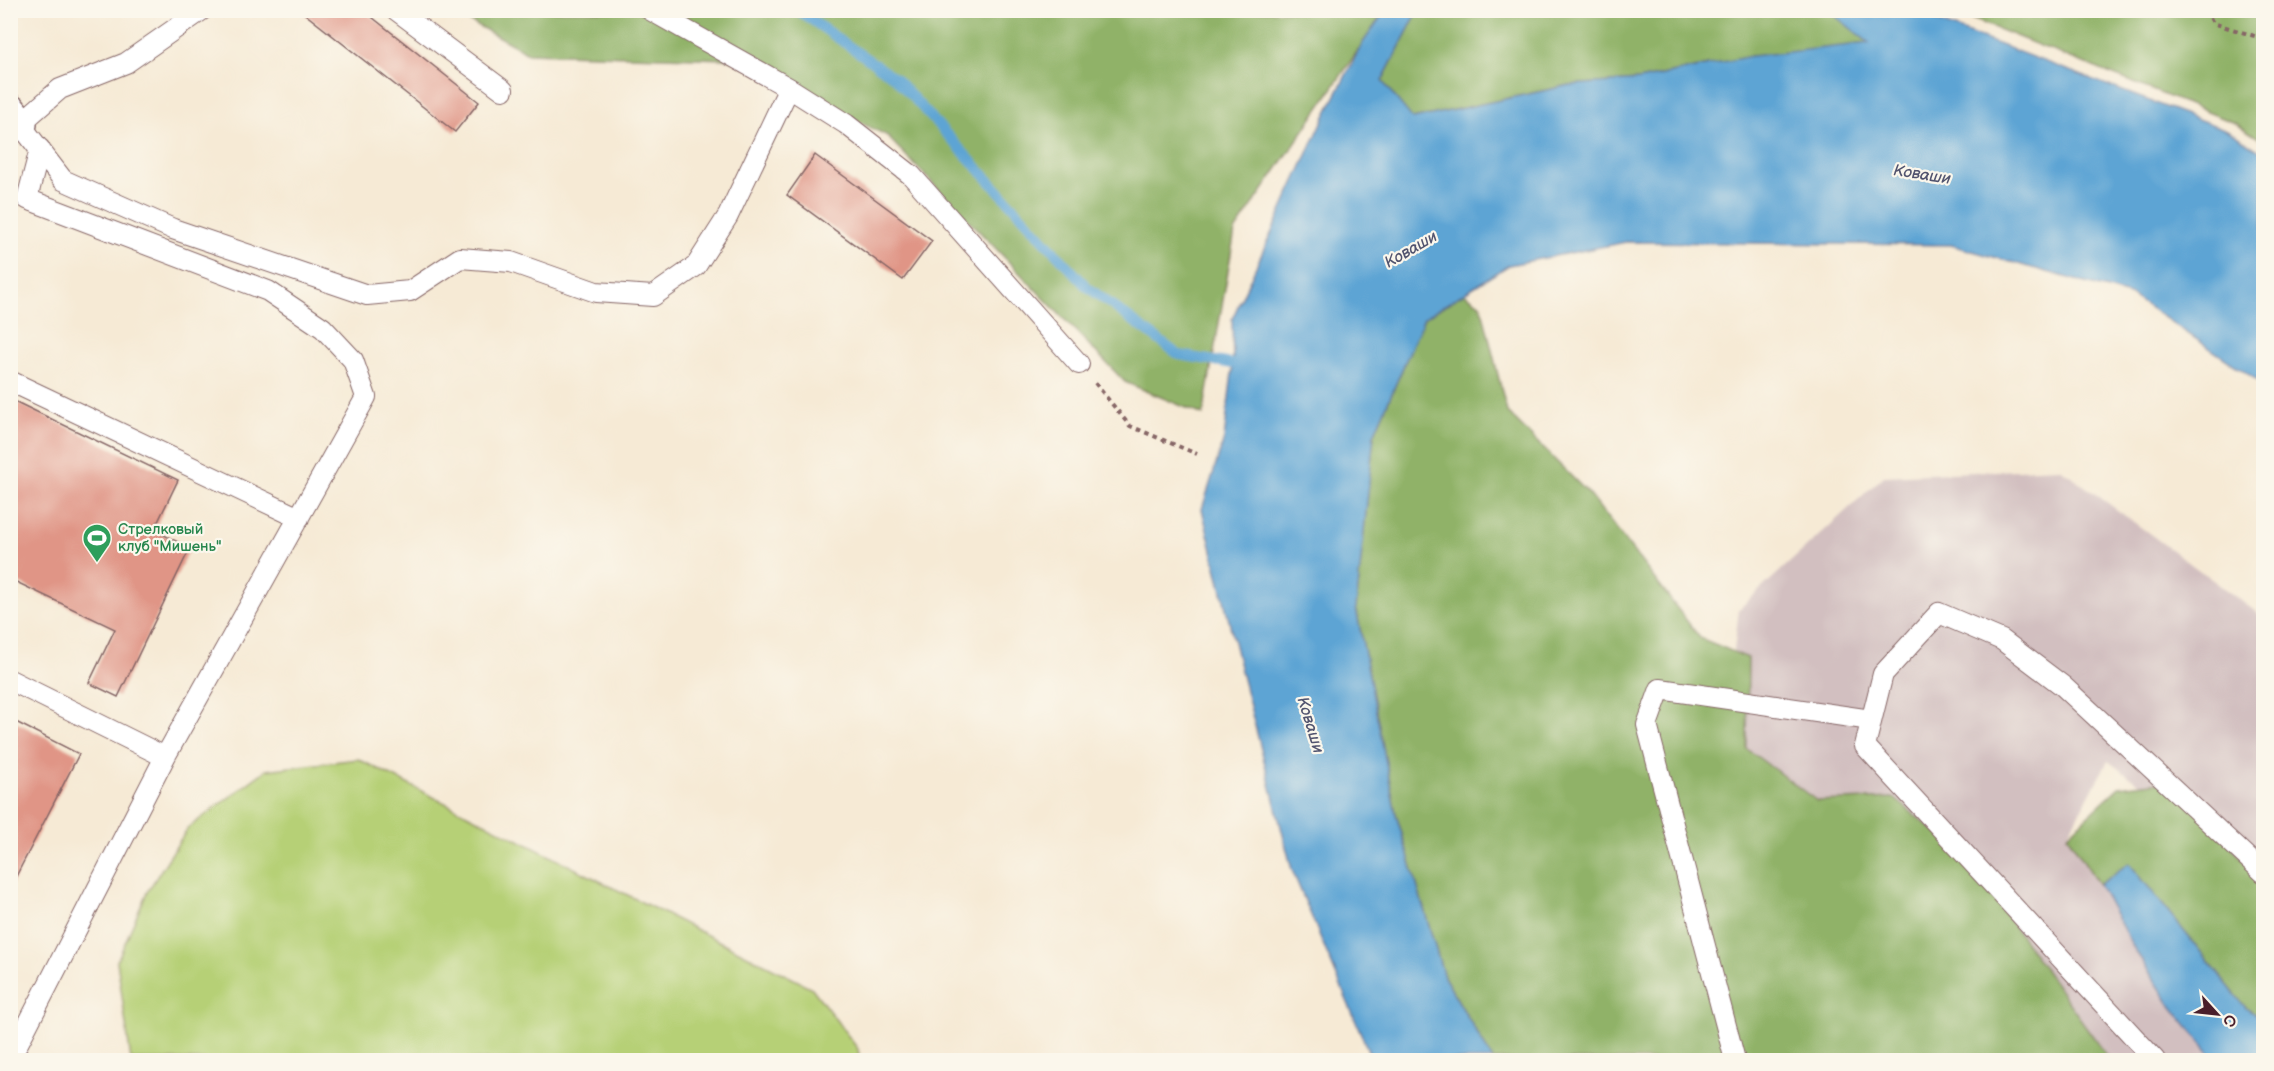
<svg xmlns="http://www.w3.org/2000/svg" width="2274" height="1071" viewBox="0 0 2274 1071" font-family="'Balsamiq Sans',sans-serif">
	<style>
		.industrial { fill: #d2bfc0 }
		.green { fill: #b6d076; stroke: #807850; stroke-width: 1.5 }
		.forest { fill: #90b267; stroke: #6d6849; stroke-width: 1.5 }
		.water { fill: #5da4d4; stroke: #546280; stroke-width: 1.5 }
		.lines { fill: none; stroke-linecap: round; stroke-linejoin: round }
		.stream { stroke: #5da4d4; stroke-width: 10 }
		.building { fill: #e09586 }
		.service-casing { stroke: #866666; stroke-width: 22 }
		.minor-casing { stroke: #866666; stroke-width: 36 }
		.path { stroke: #866666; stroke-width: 4; stroke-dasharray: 4.5 4.5; stroke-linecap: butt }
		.service { stroke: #fff; stroke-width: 20 }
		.minor { stroke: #fff; stroke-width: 33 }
		.labels { text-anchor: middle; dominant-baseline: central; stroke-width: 4.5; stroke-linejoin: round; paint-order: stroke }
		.leisure-label { font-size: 15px; fill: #27864d; stroke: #fbf7ec; text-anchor: start }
		.water-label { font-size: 16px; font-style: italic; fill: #52546f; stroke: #fbf7ec }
	</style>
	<rect width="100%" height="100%" fill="#fbf7ec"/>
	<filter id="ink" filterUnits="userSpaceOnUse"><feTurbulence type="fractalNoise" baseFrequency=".0167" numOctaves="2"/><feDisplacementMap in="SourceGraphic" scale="12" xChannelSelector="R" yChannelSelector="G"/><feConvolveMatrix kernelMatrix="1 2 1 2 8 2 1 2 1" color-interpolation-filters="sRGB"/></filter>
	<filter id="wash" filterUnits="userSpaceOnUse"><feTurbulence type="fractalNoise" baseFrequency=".008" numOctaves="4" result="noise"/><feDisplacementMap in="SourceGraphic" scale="24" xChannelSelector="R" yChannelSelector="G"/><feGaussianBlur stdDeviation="1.35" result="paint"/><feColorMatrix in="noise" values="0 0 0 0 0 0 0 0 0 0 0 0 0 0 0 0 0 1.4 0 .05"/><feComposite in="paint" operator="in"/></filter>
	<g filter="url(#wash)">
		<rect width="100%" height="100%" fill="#f6ead5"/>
		<path class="industrial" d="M2060,468L2263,617V884L2239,855L2108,761L2067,835L2263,1060H2024L1720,767L1739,609L1884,476Z"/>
		<path class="green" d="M358,759L812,988L858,1049L860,1060H131L117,961L147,892L188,828L266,770Z"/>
		<path class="forest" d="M451,11H1385L1235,231L1203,415L1125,382L886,135L729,59L528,53Z
			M1418,11H1829L1870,43L1708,65L1639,80L1570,85L1412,119L1382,81Z
			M1952,11H2263V141L2235,123Z
			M1464,293L1481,305L1507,412L1589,494L1700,638L1748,658L1747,749L1817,801L1894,798L1962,854L2110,1060H1493L1444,977L1396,814L1356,608L1374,435L1424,318Z
			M2176,780L2263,884V1020L2246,1008L2129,863L2099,885L2067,835L2119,787Z"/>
		<path class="water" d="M1915,10L1939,22L2227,130L2263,153V384L2132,296L1951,245L1626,242L1509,265L1424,318L1374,435L1356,608L1396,814L1444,977L1493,1060H1372L1292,870L1242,675L1202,509L1224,439L1233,364L1232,319L1323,120L1362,44L1385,11H1418L1382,81L1413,119L1570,85L1639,80L1751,56L1869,43L1829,11Z
			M2129,863L2246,1008L2263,1020V1060H2215L2172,1007L2135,950L2099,885Z"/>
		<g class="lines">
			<path class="stream" d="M797,10L895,78L1086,286L1179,355L1233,364"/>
		</g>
		<g id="blocks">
			<path class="building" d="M300,10H363L479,102L455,132Z
				M815,155L932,241L903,280L787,195Z
				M10,399L178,480L154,530L190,548L118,697L89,683L115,629L10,579Z
				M10,719L79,754L10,888Z"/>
		</g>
	</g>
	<g filter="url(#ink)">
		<use href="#blocks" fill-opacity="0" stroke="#866666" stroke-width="1.5"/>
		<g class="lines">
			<g class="service-casing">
				<path id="service" d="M202,10L126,63L60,89L20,124L63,180L173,229L367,295L410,291L460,258L511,262L596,292L653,296L696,266L728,216L789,88
					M396,10L503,90
					M650,10L789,88L846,124L911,175L1079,364
					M10,381L299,518
					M10,680L165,757
					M10,1059L165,757L366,397L353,360L323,328L268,291L27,199L40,149
					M1735,1060L1647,725L1660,689L1871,720
					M2155,1060L1865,746L1883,674L1939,613L2002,640L2063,686L2264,873"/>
			</g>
			<g class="minor-casing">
				<path id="minor" d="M10,111L20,124"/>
			</g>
			<path class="path" d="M2206,10L2213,23L2264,39
				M1095,383L1130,426L1197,454"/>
			<use href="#service" class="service"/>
			<use href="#minor" class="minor"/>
		</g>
	</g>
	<defs>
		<g id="stadium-pin" transform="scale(1.5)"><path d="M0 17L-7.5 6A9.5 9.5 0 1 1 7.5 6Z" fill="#2e9e5b" stroke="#fbf7ec"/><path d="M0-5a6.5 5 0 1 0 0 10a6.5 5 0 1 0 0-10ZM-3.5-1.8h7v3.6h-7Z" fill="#fff"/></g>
	</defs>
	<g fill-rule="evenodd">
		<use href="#stadium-pin" x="97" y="538"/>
	</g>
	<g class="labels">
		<g class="leisure-label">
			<text x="118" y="529">Стрелковый<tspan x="118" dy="17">клуб "Мишень"</tspan></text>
		</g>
		<g class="water-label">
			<text transform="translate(1922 175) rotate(9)">Коваши</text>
			<text transform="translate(1411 250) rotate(-30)">Коваши</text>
			<text transform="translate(1310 725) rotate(73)">Коваши</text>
		</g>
	</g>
	<rect width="2274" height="1071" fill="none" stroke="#fbf7ec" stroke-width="36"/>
	<g transform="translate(2217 1014) rotate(117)" stroke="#fbf7ec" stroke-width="4.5" paint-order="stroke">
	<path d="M0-4.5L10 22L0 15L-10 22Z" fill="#4a1f2b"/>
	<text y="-9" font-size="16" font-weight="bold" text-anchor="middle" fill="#4a1f2b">С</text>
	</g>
</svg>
